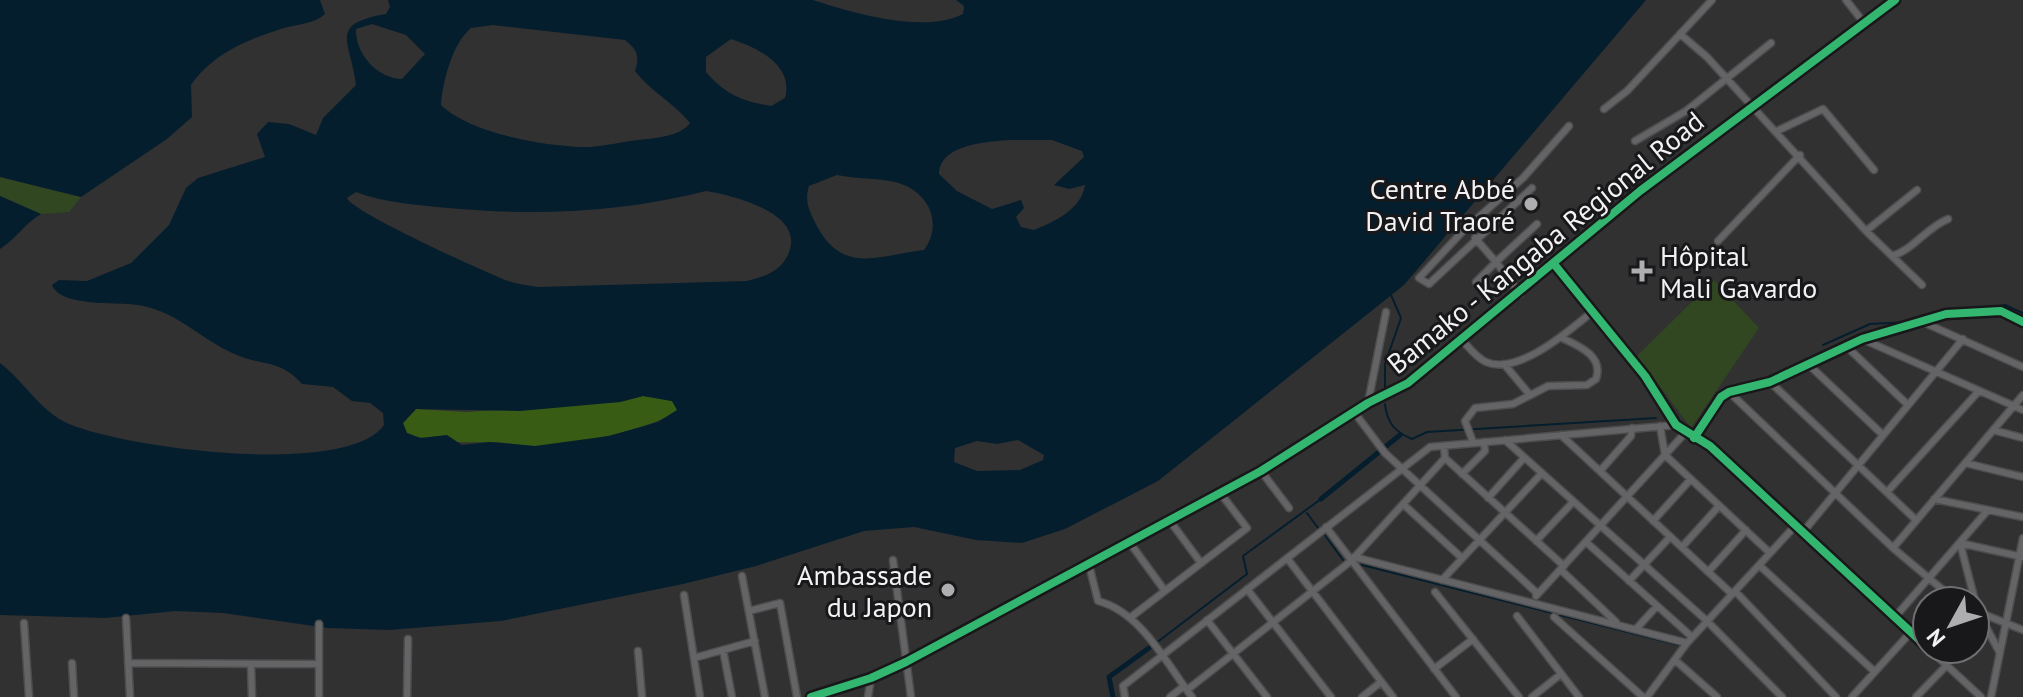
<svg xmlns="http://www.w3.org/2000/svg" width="2023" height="697" viewBox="0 0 2023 697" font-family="'PT Sans',sans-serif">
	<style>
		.green { fill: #314721 }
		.forest { fill: #395c15 }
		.water { fill: #051e2d; fill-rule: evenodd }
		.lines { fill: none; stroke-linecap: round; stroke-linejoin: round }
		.stream { stroke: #051e2d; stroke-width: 2 }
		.canal { stroke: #051e2d; stroke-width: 5 }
		.minor-casing { stroke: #4d4d4e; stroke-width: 9 }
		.minor { stroke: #646466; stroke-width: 6 }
		.cycleway-casing { stroke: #18181a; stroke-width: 13 }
		.cycleway { stroke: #33b770; stroke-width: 8 }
		.poi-dot { fill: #aeaeb0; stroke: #18181a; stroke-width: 3 }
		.labels { text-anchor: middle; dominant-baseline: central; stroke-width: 6; stroke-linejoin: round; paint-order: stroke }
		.poi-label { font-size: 28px; fill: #f2f2f4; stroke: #18181a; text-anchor: end }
		.street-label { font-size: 28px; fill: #f2f2f4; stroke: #18181a }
	</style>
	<rect width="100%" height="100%" fill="#313132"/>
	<path class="green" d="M0,177L81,197L69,212L41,214L0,196Z
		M1714,280L1759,328L1691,428L1637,356Z"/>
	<path class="forest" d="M643,396L672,401L678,410C650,431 571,445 535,446C521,446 506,442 492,442C463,442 436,445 407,433L403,423L416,409L466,412L620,402Z"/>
	<path class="water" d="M0,0H320L325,14C315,24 298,24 284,28C249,39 213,53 191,85L192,117L167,139L81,197L0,177Z
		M388,0H813C852,13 925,34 963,14L964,6L956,0H1646L1404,285L1158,481L1065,529L1022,543L976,540L914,527L864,531L756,566L683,584L501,621L389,630L328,628L223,613L176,611L105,618L0,615V363C24,381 40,411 67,423C122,448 347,478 384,425L383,413L370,403L352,401L333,387L302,384C281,361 267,366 242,357C205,344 179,311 138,305C117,302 60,307 52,285L59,280L87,281L131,263L169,225L186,188L198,178L265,157L257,134L268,122L289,124L316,135L323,118L356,85C351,42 327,24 386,14L390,7ZM372,24L406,35L425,54L402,79C378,79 355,54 356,29ZM493,25L625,40C637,50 640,55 635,71C650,91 674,103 690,123C680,137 654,138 638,140C622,142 605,146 589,147C548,147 471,134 441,105C443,81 452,44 471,28ZM731,39C758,48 794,65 785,98L771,106C742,101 726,95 706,72V57ZM1009,140H1052L1082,151L1084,157L1054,185L1069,189L1085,185C1081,210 1055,221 1034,230L1021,227L1016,217L1024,208L1021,200L992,209L957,191L939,174C940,144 987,142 1009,140ZM837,175C856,179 877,178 895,182C928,190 944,223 924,250C879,255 845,275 818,228C810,213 804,202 809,186ZM706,191C731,195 801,212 790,249C784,270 767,276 747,281L538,287C528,285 517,284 508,281C485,272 352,212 347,198L356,192C384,203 418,205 448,208C538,216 618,213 706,191ZM643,396L672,401L677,410L658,422L609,436L535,446L490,442L462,445L447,435L420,438L407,433L403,423L416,409L520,411L620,402ZM1018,440L1044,455L1043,460L1020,470L977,471L954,462L955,448L977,441L997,444Z
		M0,196L41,214C24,224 17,238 0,249Z"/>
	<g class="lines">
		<path class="stream" d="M1986,309L2005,305L2023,313
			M1823,345L1870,324L1909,322
			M1385,392V364L1401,318L1391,295
			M1385,404C1387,423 1395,432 1412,439L1427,432L1656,418
			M1307,513L1318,528
			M1324,534L1343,560
			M1358,564L1679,645
			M1156,643L1247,574L1243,556L1321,499"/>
		<path class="canal" d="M1321,499L1400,435
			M1113,697L1109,677L1149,648"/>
		<g class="minor-casing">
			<path id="minor" d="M1846,0L1864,23
				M1680,34L1707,57L1866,231L1922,285
				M1604,109L1627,91L1712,0
				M1777,131L1823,109L1874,170
				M1635,141L1686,111L1771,43
				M1532,188L1429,284L1419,278L1463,231L1523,178L1569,126
				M1866,231L1917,190
				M1475,238L1496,262L1476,282
				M1718,241L1800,155
				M1892,256C1913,250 1926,228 1948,219
				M1554,264L1645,376L1676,425L1710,446L1927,647
				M1520,294L1496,262L1537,224
				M1925,323L2023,367
				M1862,339L2023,410
				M1463,341C1470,349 1477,358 1486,362C1518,376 1570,330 1592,312
				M1846,346L1908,405
				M1504,364L1530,395
				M1809,365L1883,435
				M1770,382L1916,520
				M1729,392L1893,548L1956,601
				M1368,403L1386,312
				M1354,412L1385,453L1538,594
				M1660,426L1665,455L1770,553
				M1993,430L2023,438
				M1561,435L1732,594
				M1694,438L1721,397L1729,392L1770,382L1862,339L1946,314L2001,311L2023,322
				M1505,440L1707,621L1782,697
				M1473,442L1465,421L1475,408L1513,404L1548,386L1587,385L1596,379C1604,356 1579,346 1562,338
				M1444,446L1445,458L1564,566
				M1965,463L2023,477
				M1261,471L1289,508
				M1600,471L1631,436L1632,428
				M1462,474L1485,451L1484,442
				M1887,492L1979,391
				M1488,498L1524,458
				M1934,499L2023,517
				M1403,504L1462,558
				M1170,521L1201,563
				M1653,521L1691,479
				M1326,527L1456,697
				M1803,532L1963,339
				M1536,541L1573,502
				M1586,542L1692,637
				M1130,543L1165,591
				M1682,547L1719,506
				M1893,548L2023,395
				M1354,557L1687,643
				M1287,558L1393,697
				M893,560L911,697
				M1089,565L1098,601C1141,612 1166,663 1192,697
				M1759,565L1875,672
				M1561,570L1616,622
				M1708,572L1746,530
				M742,576L765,697
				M1442,580L1542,473
				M1629,581L1670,537
				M1247,589L1331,697
				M1735,591L1836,697
				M1435,592L1519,697
				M684,595L700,697
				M1536,596L1685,433
				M749,611L780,603L797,697
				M1978,612L2023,630
				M1517,616L1579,697
				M1131,617L1247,528L1221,494
				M1554,617L1643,697
				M1895,617L1988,510
				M126,618L130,697
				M1207,620L1267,697
				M24,623L29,697
				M319,624V697
				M1636,629L1657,606
				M1929,649L1981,697
				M723,650L732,697
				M638,651L642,697
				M2000,653L1978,612L1960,543L2023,557
				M694,658L755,641
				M1675,660L1717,697
				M72,663L74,697
				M128,663L319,664
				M251,665L252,697
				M1434,669L1473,639
				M1187,690L1351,561L1445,458
				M407,697L408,639
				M811,697L871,678L906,662L1261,471L1368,403L1408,383L1640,191L1895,0
				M868,697L871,678
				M1125,697L1123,686L1430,447L1676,425
				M1170,697L1184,686
				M1362,697L1381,682
				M1532,697L1561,674
				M1647,697L1687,643L1796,525
				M1852,697L1911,632
				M1916,697L1947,665
				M1991,697L2023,538"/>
		</g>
		<use href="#minor" class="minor"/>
		<g class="cycleway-casing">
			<path id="cycleway" d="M1554,264L1645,376L1676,425L1710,446L1927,647
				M1694,438L1721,397L1729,392L1770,382L1862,339L1946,314L2001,311L2023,322
				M811,697L871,678L906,662L1261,471L1368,403L1408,383L1640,191L1895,0"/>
		</g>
		<use href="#cycleway" class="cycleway"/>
	</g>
	<g class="poi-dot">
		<circle cx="1531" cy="204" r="8"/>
		<path d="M1638 259h8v8h8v8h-8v8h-8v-8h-8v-8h8z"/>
		<circle cx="948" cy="590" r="8"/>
	</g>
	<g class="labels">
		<g class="poi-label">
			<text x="1515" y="188">Centre Abbé<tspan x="1515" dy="32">David Traoré</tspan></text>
			<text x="1660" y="255" text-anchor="start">Hôpital<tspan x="1660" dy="32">Mali Gavardo</tspan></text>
			<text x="932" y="574">Ambassade<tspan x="932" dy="32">du Japon</tspan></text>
		</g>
		<g class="street-label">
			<text transform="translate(1545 242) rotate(-39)">Bamako - Kangaba Regional Road</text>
		</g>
	</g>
	<g transform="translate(1951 625) rotate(230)"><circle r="38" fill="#18181a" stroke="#6f6f71" stroke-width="2"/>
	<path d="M0-6L14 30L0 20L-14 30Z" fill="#aeaeb0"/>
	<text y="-12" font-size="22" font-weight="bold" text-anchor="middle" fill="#f2f2f4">N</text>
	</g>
</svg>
